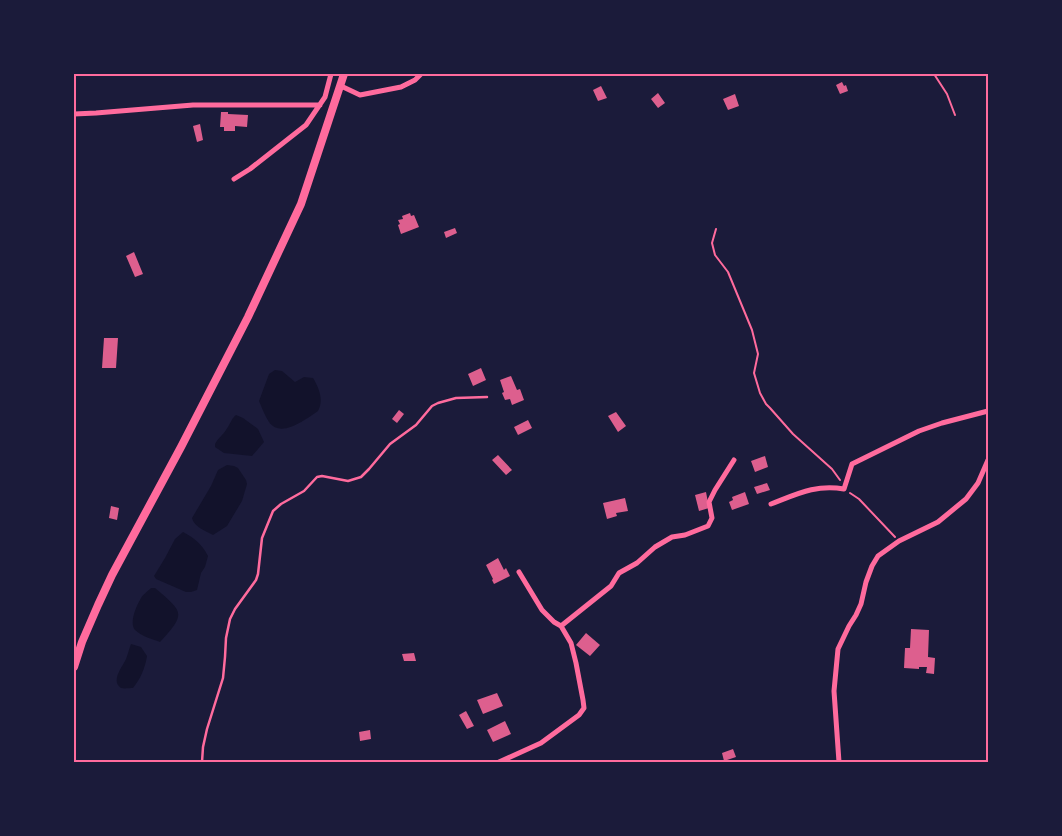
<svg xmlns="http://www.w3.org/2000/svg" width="1062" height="836" viewBox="0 0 1062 836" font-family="'PT Serif',serif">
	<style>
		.water { fill: #12122b }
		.building { fill: #dd5f8e }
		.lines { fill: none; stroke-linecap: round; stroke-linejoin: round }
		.path { stroke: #ff6b9d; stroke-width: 2 }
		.service { stroke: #ff6b9d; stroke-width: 2.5 }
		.minor { stroke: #ff6b9d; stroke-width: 5 }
		.primary { stroke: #ff6b9d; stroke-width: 8 }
		.neatline { fill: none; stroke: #ff6b9d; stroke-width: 2 }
	</style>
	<rect width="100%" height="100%" fill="#1b1b3a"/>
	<path class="water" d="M275,370L282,371L295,382L304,377L313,378C319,388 324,400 318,411C306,419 281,439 269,422C265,416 262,408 259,401L269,374Z
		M236,415L243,418L258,429L264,442L252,456L224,453L215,447V444C218,438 223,435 226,430C230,425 231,419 236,415Z
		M227,465L234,466L238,468L246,480L247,484L242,501L227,526L213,535C206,531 194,527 192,518L211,486L218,470Z
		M183,532C194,538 202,544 208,556L205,567L201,573L197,590L191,592H186L156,579L154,576L165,558L175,539Z
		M151,588H155C183,612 187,613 160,642C152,639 141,636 135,630C129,623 136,607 140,600C142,595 147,592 151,588Z
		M131,644L141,647L147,656C145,668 141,678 133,688C130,688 124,689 121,688C110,681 123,666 126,659C128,654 129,649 131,644Z"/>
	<path class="building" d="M842,82L844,86L846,85L848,91L840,94L836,85Z
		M601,86L607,98L598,101L593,90Z
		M658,93L665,103L658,108L651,99Z
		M735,94L739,106L728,110L723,99Z
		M221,112H228V114L248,115L247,127L235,126V131H224V127H220Z
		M200,124L203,140L197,142L193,126Z
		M410,213L411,216L414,215L419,227L401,234L398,225L400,224L398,220L403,219L402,216Z
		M455,228L457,233L446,238L444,232Z
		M134,252L143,274L135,277L126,256Z
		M104,338H118L116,368H102Z
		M481,368L486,380L473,386L468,374Z
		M511,376L517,390L520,389L524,400L512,405L510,399L505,400L502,393L504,392L500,380Z
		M399,410L404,414L397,423L392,419Z
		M616,412L626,426L618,432L608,416Z
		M528,420L532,428L518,435L514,427Z
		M498,455L512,470L506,475L492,460Z
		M765,456L768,467L755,472L751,461Z
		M767,483L770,490L757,494L754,487Z
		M706,492L709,508L699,511L695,495Z
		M745,492L749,504L732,510L729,502L733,500L732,497Z
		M625,498L628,511L616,513L617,516L607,519L603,503Z
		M111,506L119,508L117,520L109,518Z
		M498,558L504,570L506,568L510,576L494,584L492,580L493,579L486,565Z
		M911,629L929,630L928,657L935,658L934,674L926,673L927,667H919V669L904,668L905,648H910Z
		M586,633L600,645L590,656L576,645Z
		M414,653L416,661H404L402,654Z
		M497,693L503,706L483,714L477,700Z
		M466,711L474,726L467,729L459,715Z
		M505,721L511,734L493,742L487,730Z
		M370,730L371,739L360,741L359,732Z
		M733,749L736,757L724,761L722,753Z"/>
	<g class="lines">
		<path class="path" d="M934,74L947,94L955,115
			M716,229L712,243L715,255L728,272L752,330L758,354L754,373L760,393L766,404L770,408L793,434L832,469L840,480
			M850,493L859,499L895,537"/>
		<path class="service" d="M202,762L203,747L207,729L223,678L225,657L226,638L230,619L235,609L256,580L258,574L262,538L273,511L281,504L304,491L317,477L322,476L348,481L361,477L369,469L390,444L416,425L432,406L438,403L456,398L487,397"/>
		<path class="minor" d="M341,86L360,95L401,87L415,80L421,74
			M74,114L96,113L193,105H320
			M234,179L250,169L306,125L325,97L331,74
			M771,504C797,494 816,484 844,489L852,464L919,431L942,423L988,411
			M561,626L611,586L619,573L637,563L655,547L672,537L685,535L708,526L712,518L709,502L715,490L734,460
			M499,762L541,743L579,715L584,708L583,700L576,663L571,643L561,626L554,622L542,610L519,572
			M839,762L834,691L838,649L849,626L856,615L861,604L866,582L872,566L878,556L899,541L938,522L966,499L978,483L988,460"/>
		<path class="primary" d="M74,667L82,642L98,605L112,575L181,447L248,317L301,204L344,74"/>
	</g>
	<rect width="1062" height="836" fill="none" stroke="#1b1b3a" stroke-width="150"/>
	<rect x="75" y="75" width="912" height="686" class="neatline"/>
</svg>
